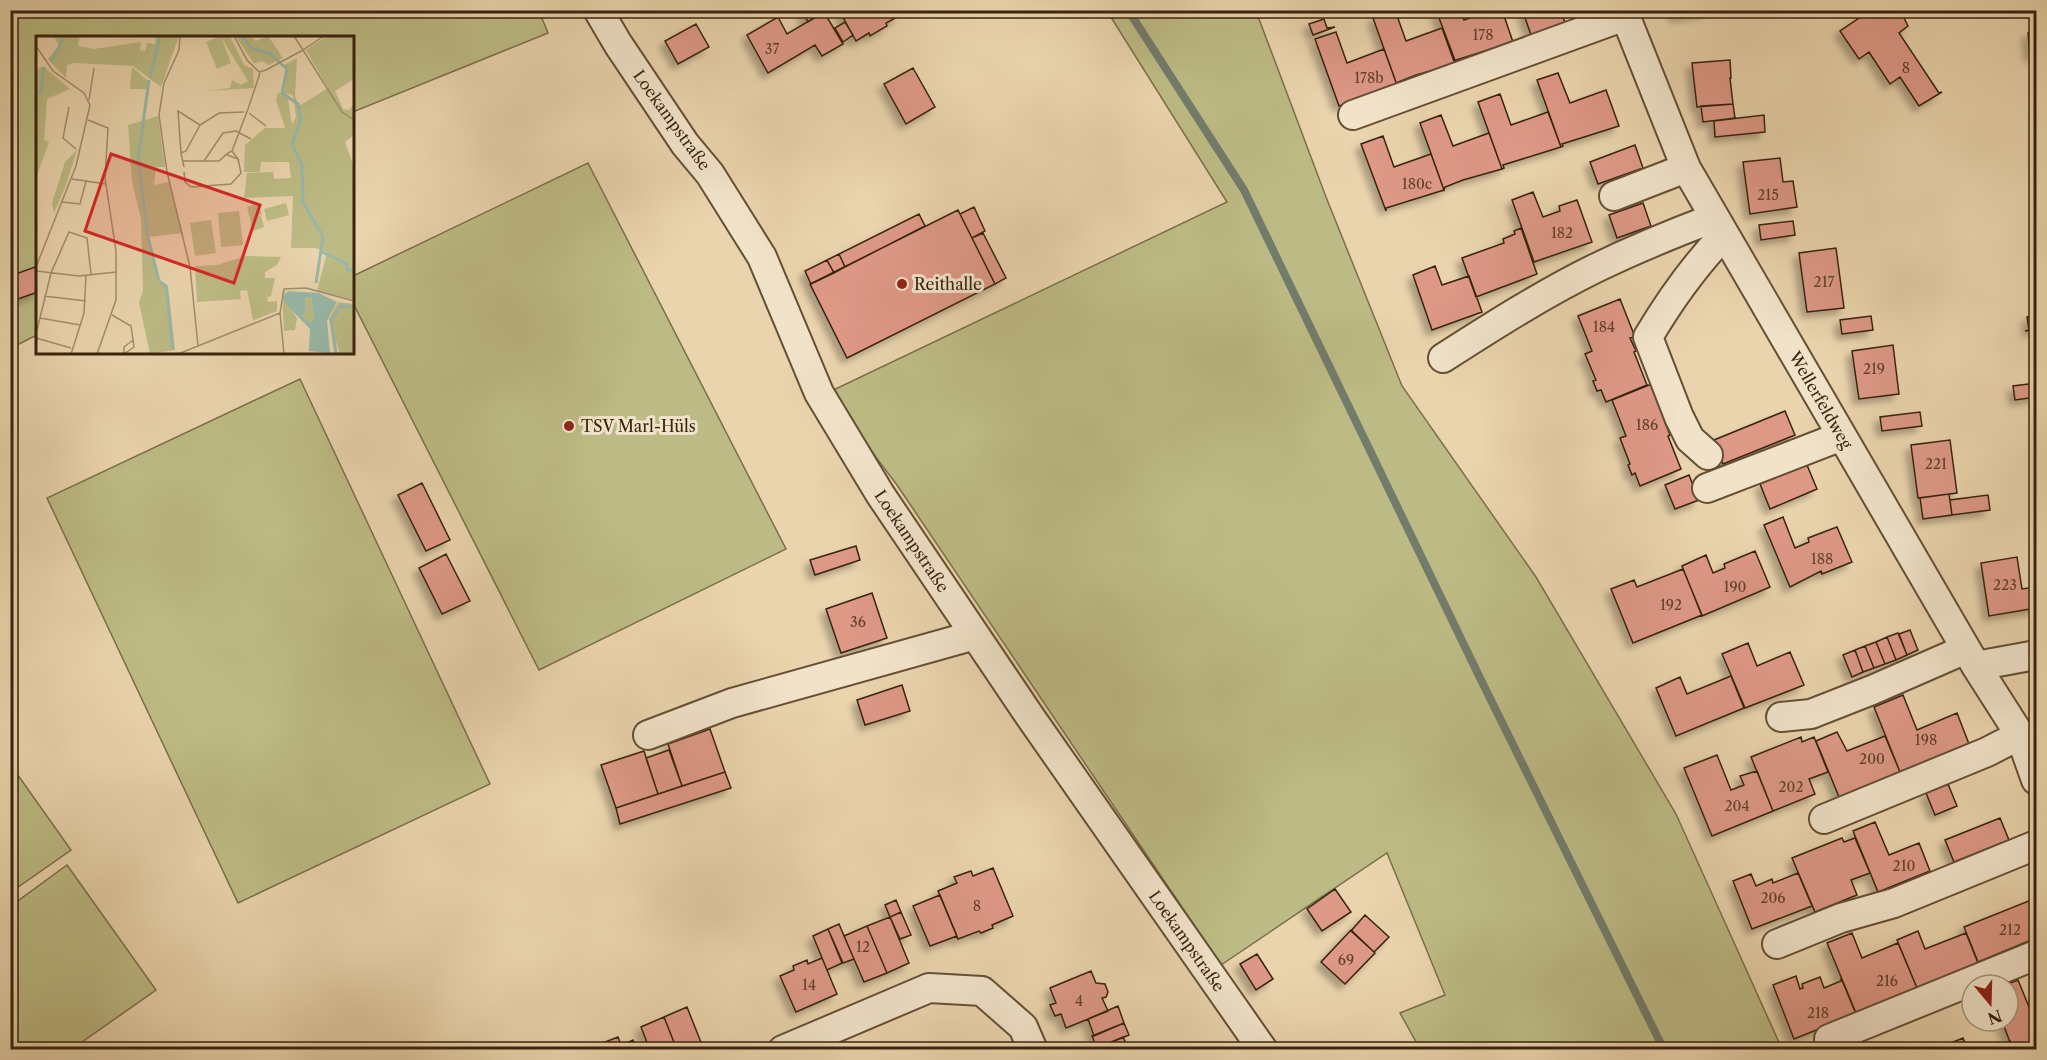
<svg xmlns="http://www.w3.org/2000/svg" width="2047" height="1060" viewBox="0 0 2047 1060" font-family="'Libre Caslon Text',serif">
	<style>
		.green { fill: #bdbb85; stroke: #7b6f49; stroke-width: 1.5 }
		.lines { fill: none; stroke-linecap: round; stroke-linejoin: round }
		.stream { stroke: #727c6b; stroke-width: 8 }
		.building { fill: #dd9886; stroke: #39230d; stroke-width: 1.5; filter: url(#shadow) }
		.minor-casing { stroke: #654f35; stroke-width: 32 }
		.minor { stroke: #f1e3ca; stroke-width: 28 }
		.poi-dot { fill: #8f2418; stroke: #f1e3ca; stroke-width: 2 }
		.labels { text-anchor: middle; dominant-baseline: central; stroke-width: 6; stroke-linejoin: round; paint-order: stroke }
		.number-label { font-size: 14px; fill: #62402b }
		.street-label { font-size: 16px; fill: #39230d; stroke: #f1e3ca }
		.poi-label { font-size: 16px; fill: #39230d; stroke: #f1e3ca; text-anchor: start }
		.inset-river { fill: none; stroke: #98b8a9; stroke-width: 3 }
		.inset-road { fill: none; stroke: #a38d6d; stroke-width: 1.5 }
		.view { fill: #d62828; fill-opacity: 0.15; stroke: #d62828; stroke-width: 3 }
		.inset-edge { fill: none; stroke: #39230d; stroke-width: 3 }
	</style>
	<defs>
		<filter id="shadow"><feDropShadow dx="-5.5" dy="5.5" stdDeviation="3" flood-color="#0004"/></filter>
	</defs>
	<rect width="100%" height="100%" fill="#ead4ad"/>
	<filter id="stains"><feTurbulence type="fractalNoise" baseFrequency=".00333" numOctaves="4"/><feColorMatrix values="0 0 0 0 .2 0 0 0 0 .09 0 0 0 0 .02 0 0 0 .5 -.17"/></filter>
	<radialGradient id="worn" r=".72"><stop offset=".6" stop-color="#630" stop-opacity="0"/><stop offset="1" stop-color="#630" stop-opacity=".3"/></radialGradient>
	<path class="green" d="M11,11H539L548,33L353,112L352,38H38L37,335L11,348Z
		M1107,11H1256L1326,197L1402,386L1536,577L1676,814L1782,1049H1420L1400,1013L1445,995L1387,853L1221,965L897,485L827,393L1227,202Z
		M588,163L786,549L539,670L353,303V276Z
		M300,379L490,784L238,903L47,498Z
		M10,764L71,850L11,892H10Z
		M67,865L156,990L72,1049H13L10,1045L11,906Z"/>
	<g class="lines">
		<path class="stream" d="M1128,10L1244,190L1481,680L1664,1050"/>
	</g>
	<path class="building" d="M802,10H824V12L808,22Z
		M839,10H896L899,16L886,23L887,26L870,36L869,33L856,41Z
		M1395,10L1406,41L1442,28L1455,64L1416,75L1398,82L1397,85L1373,18Z
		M1436,10H1461L1464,20L1492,10H1502L1513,42L1456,60V63Z
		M1528,10H1561L1565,23L1531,35L1523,12Z
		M1674,10H1708L1709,12L1675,17Z
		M1871,10H1900L1908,26L1899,33L1939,93L1942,92L1919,106L1900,77L1890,84L1869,52L1859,59L1840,31Z
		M824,12L843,44L822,56L815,45L768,73L747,35L778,17L787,34Z
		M1324,19L1327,28L1335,27L1313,35L1309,24Z
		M845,22L853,35L843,42L835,28Z
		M696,24L709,47L678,64L665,41Z
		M1336,32L1347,63L1384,49L1397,85L1339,106L1315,39Z
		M2036,32V55L2030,56L2028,33Z
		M1730,60L1731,78H1730L1733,104L1697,107L1692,63Z
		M913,68L935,107L906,124L884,84Z
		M1558,73L1570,103L1606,90L1619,126L1562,144L1563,146L1561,147L1537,80Z
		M1500,94L1511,125L1548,112L1561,147L1503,165L1504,168L1502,169L1478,102Z
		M1733,104L1735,118L1703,122L1701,106Z
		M1441,115L1453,146L1489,133L1502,169L1463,180L1445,187L1444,190L1420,123Z
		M1764,115L1765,132L1715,137L1714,121Z
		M1383,136L1394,167L1431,154L1444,190L1386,208V211L1361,144Z
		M1635,145L1643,168L1598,184L1590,162Z
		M1780,158L1783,182L1793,181L1797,207L1750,214L1743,162Z
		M1533,192L1543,217L1560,211L1559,206L1577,200L1592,242L1534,262L1512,200Z
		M1643,203L1651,226L1617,238L1609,215Z
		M974,207L985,231L972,238L960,214Z
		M958,210L995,284L847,358L810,284Z
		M919,214L925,226L845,267L839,254Z
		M1793,221L1795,235L1761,240L1759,225Z
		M1521,228L1537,274L1476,297L1462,258L1504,243L1503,239L1515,234L1514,231Z
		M983,233L1006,278L995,284L972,238Z
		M1836,248L1844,308L1807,312L1799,253Z
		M839,254L845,267L834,273L827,260Z
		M827,260L834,273L811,284L805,271Z
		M38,266V292L12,301L10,276Z
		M1435,266L1442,285L1469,276L1482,312L1432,330L1413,275Z
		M1620,299L1635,337L1630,338L1636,351L1634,352L1647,385L1606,402L1601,390L1597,391L1593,381L1596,380L1585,354L1592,351L1578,316Z
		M1871,316L1873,330L1842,334L1840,320Z
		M2036,316V330L2025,331L2029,330L2027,317Z
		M1893,345L1899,394L1859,399L1852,351Z
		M1654,383L1669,420L1665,422L1670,435L1668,436L1681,469L1640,486L1635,473L1632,475L1628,465L1630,464L1620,438L1626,436L1612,400Z
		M2036,383V397L2015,400L2013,386Z
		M1785,411L1795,435L1723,464L1714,440Z
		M1920,412L1922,426L1882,431L1880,417Z
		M1950,440L1957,493L1918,498L1911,445Z
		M1807,465L1817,489L1770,509L1760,484Z
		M1689,475L1699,500L1675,509L1665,485Z
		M422,483L450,540L426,551L398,495Z
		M1949,494L1952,515L1923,519L1920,498Z
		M1988,495L1990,510L1952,515L1950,500Z
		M1783,517L1795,548L1809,542L1808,538L1837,527L1852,562L1822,574L1821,571L1790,587L1764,525Z
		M856,546L860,560L815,575L810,560Z
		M1755,551L1770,587L1702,616L1682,566L1706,555L1713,573L1725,568L1724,564Z
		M446,554L470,601L442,614L419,568Z
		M2017,557L2022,589L2036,587V608L1989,616L1981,563Z
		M1683,569L1702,615L1633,643L1611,589L1634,580L1637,587Z
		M872,593L887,638L841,653L826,609Z
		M1910,630L1918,650L1907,655L1899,634Z
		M1898,633L1907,655L1896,660L1887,637Z
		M1887,637L1896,660L1885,664L1876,642Z
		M1876,642L1885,664L1874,668L1865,646Z
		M1748,643L1757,666L1790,652L1804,685L1745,708L1722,654Z
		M1865,646L1874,668L1863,672L1855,650Z
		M1855,650L1863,672L1852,677L1843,655Z
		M1731,676L1744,708L1676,736L1656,688L1680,677L1687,694Z
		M902,685L910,711L865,725L857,700Z
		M1903,695L1917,730L1957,713L1969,744L1900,772L1874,707Z
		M710,729L725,772L682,786L668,744Z
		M1837,732L1847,751L1885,736L1900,772L1839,797L1816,741Z
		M1801,737L1802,742L1814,737L1828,772L1809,779L1815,794L1773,811L1751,757Z
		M669,750L682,786L658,794L646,758Z
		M644,751L658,794L616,808L601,765Z
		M1717,755L1731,790L1744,785L1740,776L1757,771L1773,811L1712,836L1684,768Z
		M725,772L731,788L620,824L616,808Z
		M1948,784L1957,806L1935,815L1926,793Z
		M2000,818L2009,840L1954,862L1945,840Z
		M1875,822L1889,855L1919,843L1930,871L1878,892L1853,831Z
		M1842,838L1844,842L1855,838L1870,873L1851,880L1857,895L1815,912L1792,858Z
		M993,868L1013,916L992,925L993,928L981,933L979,931L958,939L938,891L957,883L954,877L971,871L973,876Z
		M1798,873L1812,906L1752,929L1733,881L1751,874L1756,886L1772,879L1773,883Z
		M1335,889L1351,912L1322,931L1307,909Z
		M940,895L957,936L930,946L913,906Z
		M2036,898V938L1978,962L1964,927Z
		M896,900L901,912L890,917L885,905Z
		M901,912L911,935L900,939L890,917Z
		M1365,915L1389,937L1374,952L1351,931Z
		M890,917L909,963L887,973L867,926Z
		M839,924L854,959L843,963L828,929Z
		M867,926L887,973L864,982L844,936Z
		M828,929L842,963L827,970L813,936Z
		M1351,930L1375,953L1345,984L1321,962Z
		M1918,931L1925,949L1966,933L1978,963L1917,988L1897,940Z
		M1852,933L1862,958L1898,943L1917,988L1856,1013L1827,943Z
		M1257,954L1273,979L1256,990L1240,964Z
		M822,958L837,994L796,1012L780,976L794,970L793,966L807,960L808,964Z
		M1091,971L1096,983L1105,984L1108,992L1106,997L1102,998L1108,1011L1066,1028L1061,1014L1055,1016L1050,1005L1056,1003L1050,988Z
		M1796,976L1800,989L1803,988L1802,984L1820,977L1824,988L1841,981V978L1856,1014L1794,1039L1773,985Z
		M2018,980L2036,1024V1050H2013L2002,1021H2008V985H2005Z
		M1118,1006L1124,1023L1094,1036L1088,1019Z
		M687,1007L704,1050H677L664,1017Z
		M664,1017L677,1050H650L641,1027Z
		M1124,1023L1129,1035L1097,1048L1092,1036Z
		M618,1037L623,1050H597L595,1046Z
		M1123,1037L1129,1050H1093L1097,1048Z
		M1963,1038L1968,1050H1942L1941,1047Z
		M633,1040L637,1050H623L622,1045Z
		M2010,1041L2013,1050H1989Z"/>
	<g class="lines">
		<g class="minor-casing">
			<path id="minor" d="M598,10L618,44L685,144L710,174L762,257L819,393L880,494L1031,718L1263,1050
				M1623,10L1686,168L1976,666L2020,735L2036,780
				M1353,115L1625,16
				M1614,196L1686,168
				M1443,358C1493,326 1543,294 1596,268C1635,249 1674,233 1714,218
				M1708,455L1690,439L1679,417L1648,337C1670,300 1694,266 1724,235
				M1707,488L1842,436
				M1976,666L2036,655
				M1781,717L1811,714L1872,690L1966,649
				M648,735L732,703L975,635
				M1824,819L1987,752L2020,735
				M1777,944L1841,918L1894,903L2036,845
				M1829,1039L2036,955
				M783,1050L929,988L982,991L1023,1027L1033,1050"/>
		</g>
		<use href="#minor" class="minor"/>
	</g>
	<g class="poi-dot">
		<circle cx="902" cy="284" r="6"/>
		<circle cx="569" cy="426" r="6"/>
	</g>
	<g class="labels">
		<g class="number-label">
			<text x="1483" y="35">178</text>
			<text x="772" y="49">37</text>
			<text x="1906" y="68">8</text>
			<text x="1369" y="78">178b</text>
			<text x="1417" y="184">180c</text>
			<text x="1768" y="195">215</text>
			<text x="1562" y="233">182</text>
			<text x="1824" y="282">217</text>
			<text x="1604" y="327">184</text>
			<text x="1874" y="369">219</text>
			<text x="1647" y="425">186</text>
			<text x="1936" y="464">221</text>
			<text x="1822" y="559">188</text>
			<text x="2005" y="585">223</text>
			<text x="1735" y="587">190</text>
			<text x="1671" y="605">192</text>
			<text x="858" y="622">36</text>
			<text x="1926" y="740">198</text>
			<text x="1872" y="759">200</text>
			<text x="1791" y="787">202</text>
			<text x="1737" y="806">204</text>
			<text x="1904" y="866">210</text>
			<text x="1773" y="898">206</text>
			<text x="977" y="906">8</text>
			<text x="2010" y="930">212</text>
			<text x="863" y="947">12</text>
			<text x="1346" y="960">69</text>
			<text x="1887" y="981">216</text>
			<text x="809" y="985">14</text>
			<text x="1079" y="1001">4</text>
			<text x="1818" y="1013">218</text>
		</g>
		<g class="street-label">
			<text transform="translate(672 120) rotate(54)">Loekampstraße</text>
			<text transform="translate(1821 400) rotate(60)">Wellerfeldweg</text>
			<text transform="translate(912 541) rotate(56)">Loekampstraße</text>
			<text transform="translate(1187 941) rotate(55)">Loekampstraße</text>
		</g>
		<g class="poi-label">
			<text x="914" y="284">Reithalle</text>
			<text x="581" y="426">TSV Marl-Hüls</text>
		</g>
	</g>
	<g transform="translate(36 36)">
		<rect width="318" height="318" fill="#ead4ad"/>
		<path d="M18,0H44L42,10L58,13L105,6L104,14L109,15L111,7L119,8L120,0H143L125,51L97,30L38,27L31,29L30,42L12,23L23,10ZM185,0H194L208,29L217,33L218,52L171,55L194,52L196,44L205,49L212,45L185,1L195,27L181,33L170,6ZM199,0H214L220,5L232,0L247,22L233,29L226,25L218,27ZM291,0H318V43L299,55L307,73L313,74L318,68V99L309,106L318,131V264L281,255L291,216L279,212H255L257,160L208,162L211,137L237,136L238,143L255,142L253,126H225L224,136H208L209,109L229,92H249L240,64L242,56L252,63L256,88L260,81L257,59L248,57L251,32L248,29L261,22L259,60L263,70L292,52L270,14ZM7,30L34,53L11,63L8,104L13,106L0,142V34ZM96,31L112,45L111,53H94ZM122,80L129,131H120L118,149L133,146L147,197L113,201L123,243L132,250L139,314L114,318L103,266L107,255L105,183L96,145L92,89ZM41,114L30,149L18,177L16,167L29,126ZM222,167L226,179L221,180H225L228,191L217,195L211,171ZM250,167L253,179L231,185L228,173ZM203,175L207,209L185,211L182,177ZM175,184L180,217L159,220L154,187ZM210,220L245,221L241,229L229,236V242H239L235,260L231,261L232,266L241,265V275L217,284L211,254L204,255L205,263L161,266L159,230L181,229ZM250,254L247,260L261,282L259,294L248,295L246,257ZM275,261L278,282L274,286L266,280L270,275L269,262ZM302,266L318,268V318H304L293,283Z" fill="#bdbb85"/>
		<path d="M252,255L283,257L301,266L291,285L294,317L273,315L274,293L249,267L247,260ZM275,261L278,282L274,286L266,280L270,275L269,262Z" fill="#98b8a9" fill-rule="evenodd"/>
		<path class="inset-river" d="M205,0L217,13L233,17L251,33L246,57L262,68L265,83L256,108L266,129L267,166L287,201L280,247M15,26L29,0M114,42L124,0M113,44L102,123L112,201L123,245M0,57L5,56L8,31M284,215L311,228V233L318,236M124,246L130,250L137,314M300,318L295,284L305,270L318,271"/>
		<path class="inset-road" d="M144,0L143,14L128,47L123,79L131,136L154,231L162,310M198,0L211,24L223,36L230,34M258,0L267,14L288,0M0,10L17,35L48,57L54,69L40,130L0,231M230,34L267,14L306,76L318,84M53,64L58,32M33,71L27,102L40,113M212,73L224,37M213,77L230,90M52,84L72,92L69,142L80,215V264L61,318M196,115L212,73L210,78M145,117L142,75L164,89M147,125H183L192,117L196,115L202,123L191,119M168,125L187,97L200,95L215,103M148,131L145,117L150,115L164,89L183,77L208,76M148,136L149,146L155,151L195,148L205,137L202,123M36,143L70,148M26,166L44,168L50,145M0,235L43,240L80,236M8,260L50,265M76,279L95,290L98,311L88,318M4,282L44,289M0,298L15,237L33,196L51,202L55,238M0,302L35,312M35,318L48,277L50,239M88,318V311L97,304M142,318L244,277M248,318L244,277L248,253L270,252L318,265"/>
		<path class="view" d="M75,118L224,169L198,247L49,195Z"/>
		<rect width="318" height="318" class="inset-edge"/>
	</g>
	<rect width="2047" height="1060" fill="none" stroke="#ead4ad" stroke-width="36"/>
	<rect x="12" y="12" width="2023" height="1036" fill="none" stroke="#39230d" stroke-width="3"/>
	<rect x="18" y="18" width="2011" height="1024" fill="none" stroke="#39230d" stroke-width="1.5"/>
	<g transform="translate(1990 1003) rotate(161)"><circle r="28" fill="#f1e3ca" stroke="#a7967e" stroke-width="1.5"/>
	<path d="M0-4.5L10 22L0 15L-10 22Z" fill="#8f2418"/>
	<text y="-9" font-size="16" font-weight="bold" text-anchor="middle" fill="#39230d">N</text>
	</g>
	<rect width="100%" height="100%" filter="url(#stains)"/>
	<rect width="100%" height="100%" fill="url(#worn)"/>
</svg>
